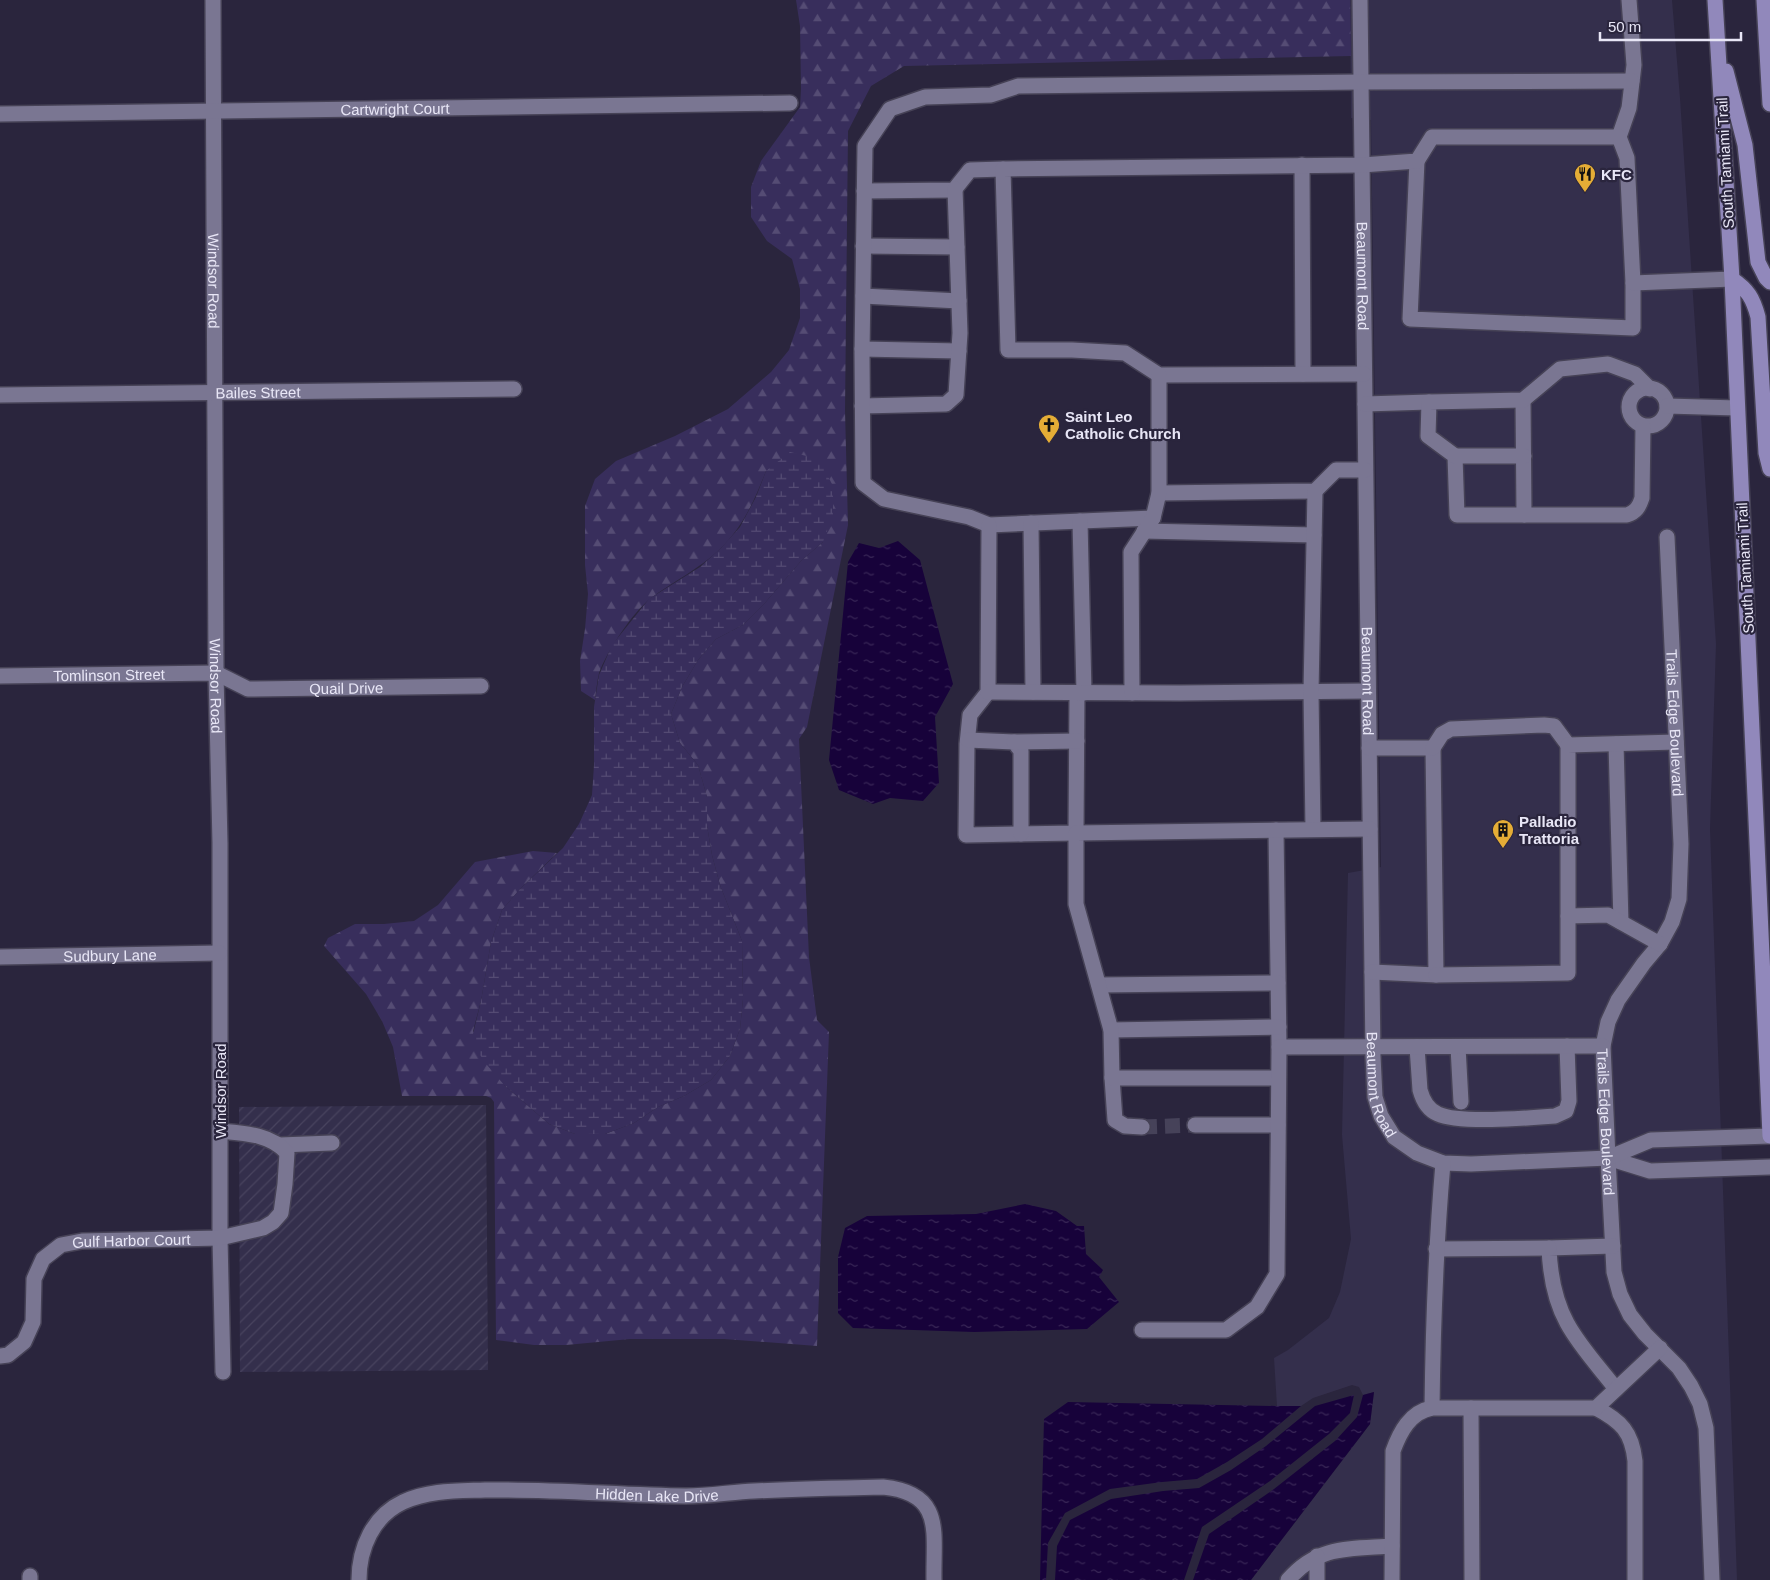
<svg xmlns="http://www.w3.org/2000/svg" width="1770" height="1580" viewBox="0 0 1770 1580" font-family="Helvetica,sans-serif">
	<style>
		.built { fill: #342f4c }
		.industrial { fill: url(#industrial-furrows) }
		.forest { fill: url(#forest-firs) }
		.wetland { fill: url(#wetland-marsh) }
		.water { fill: url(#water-ripples) }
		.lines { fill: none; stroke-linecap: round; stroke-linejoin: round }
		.minor-tunnel { stroke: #464259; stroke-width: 15; stroke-dasharray: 15 8; stroke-linecap: butt }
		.minor-casing { stroke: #464256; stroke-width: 18 }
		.major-casing { stroke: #464256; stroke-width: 18 }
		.minor { stroke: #7a7692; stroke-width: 15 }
		.major { stroke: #9188bb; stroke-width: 15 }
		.labels { text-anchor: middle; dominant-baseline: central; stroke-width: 4.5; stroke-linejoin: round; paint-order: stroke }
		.street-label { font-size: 15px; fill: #e8e6f6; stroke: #2a253d }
		.poi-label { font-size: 15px; font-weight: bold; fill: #e8e6f6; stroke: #2a253d; text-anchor: start }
	</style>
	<defs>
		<pattern id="industrial-furrows" width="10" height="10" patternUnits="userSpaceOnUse" patternTransform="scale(1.25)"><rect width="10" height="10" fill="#342f4c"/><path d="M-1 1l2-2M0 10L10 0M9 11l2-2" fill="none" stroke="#48435e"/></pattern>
		<pattern id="forest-firs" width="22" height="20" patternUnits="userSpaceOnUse" patternTransform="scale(1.25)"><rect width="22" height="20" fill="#382e5c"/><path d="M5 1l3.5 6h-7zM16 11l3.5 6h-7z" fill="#554c74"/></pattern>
		<pattern id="wetland-marsh" width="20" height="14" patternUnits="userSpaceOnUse" patternTransform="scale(1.25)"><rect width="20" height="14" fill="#382e5c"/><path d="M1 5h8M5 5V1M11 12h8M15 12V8" fill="none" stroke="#554c74"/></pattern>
		<pattern id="water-ripples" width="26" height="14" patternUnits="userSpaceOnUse" patternTransform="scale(1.25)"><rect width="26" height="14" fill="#17023a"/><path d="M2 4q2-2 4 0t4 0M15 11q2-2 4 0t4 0" fill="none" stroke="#392757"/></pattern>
	</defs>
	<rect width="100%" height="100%" fill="#2a253d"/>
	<path class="built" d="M1350,0H1672L1680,98L1716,644L1710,829L1737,1580H1251L1370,1424L1374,1392L1363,1395L1359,1387L1352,1385L1313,1398L1301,1406H1277L1274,1358L1288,1350L1329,1318L1340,1292L1351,1239L1342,1135L1348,873L1381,867L1371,120L1351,118Z"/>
	<path class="industrial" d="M486,1105L488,1370L240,1372L239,1107Z"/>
	<path class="forest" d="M796,0H1350L1351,56L904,66L871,86L848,131L845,411L848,525L807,727L799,739L809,957L817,1020L829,1032L817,1346L724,1339H630L566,1345H534L496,1340L494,1102L491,1098L486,1096H402L393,1047L382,1021L366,994L324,946L328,938L355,924H384L414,921L438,905L475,862L533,851L557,853L520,889L502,910L491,942L481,1001L473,1031L505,1086L549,1124L575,1134H605L634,1123L658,1107L684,1096L711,1080L730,1056L740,1029L743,999L742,941L720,885L712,855L707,826V797L698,765L680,743L671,714L682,687L698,660L716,639L743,625L764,604L801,561L823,542L766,471C755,499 743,527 720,549C699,569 674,581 651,598C632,613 607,651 599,673C597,682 596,691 595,700L581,691L580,661L585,629L588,594L585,565V506L595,479L616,461L675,436L728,409L771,372L789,350L800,318V289L792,259L767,241L751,217V187L761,161L800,107L801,89L800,26Z"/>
	<path class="wetland" d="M790,452L819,459L833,486V515L823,542L801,561L764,604L743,625L716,639L698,660L682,687L671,714L680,743L698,765L707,797V826L712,855L720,885L742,941L743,999L740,1029L730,1056L711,1080L684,1096L658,1107L634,1123L605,1134H575L549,1124L505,1086L487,1065L471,1042L481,1001L491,942L502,910L520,889L563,848L579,824L592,795L594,765V707L599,675L612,645L649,599L700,567L721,548L740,527L756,497L766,471Z"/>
	<path class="water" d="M898,541L920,560L953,684L935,717L939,783L923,801L890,798L873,804L839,790L829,760L848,562L859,543L879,548Z
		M1025,1204L1056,1211L1077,1226H1084L1086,1254L1103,1270L1099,1277L1119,1302L1087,1329L974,1332L853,1328L838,1313V1257L845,1228L867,1216L976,1214Z
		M1374,1392L1370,1424L1251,1580H1193L1209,1534L1274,1489L1335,1441L1357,1417L1363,1395Z
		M1354,1395L1350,1413L1329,1434L1270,1481L1202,1527L1184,1580H1055L1057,1546L1070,1520L1111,1499L1163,1491L1199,1488L1231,1470L1266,1446L1315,1406Z
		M1068,1402L1277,1406H1301L1262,1439L1227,1462L1197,1479L1162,1482L1110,1489L1065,1513L1048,1543L1046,1580H1040L1044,1419Z"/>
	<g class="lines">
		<path class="minor-tunnel" d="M1142,1127L1195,1125"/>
		<g class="minor-casing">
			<g id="minor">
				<path id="s1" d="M213,0L216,673L220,843V1238L223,1372"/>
				<path id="s2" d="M1360,0L1373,1056L1375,1097L1381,1116L1394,1137L1417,1153L1443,1163L1471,1164L1608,1158L1650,1171L1770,1167"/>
				<path id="s3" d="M0,114L790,103"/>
				<path d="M1619,137L1629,108L1634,65L1629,0"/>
				<path d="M1417,161L1410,319L1633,328V283"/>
				<path d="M1302,165L1303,374"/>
				<path d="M864,191L954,190L970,170L1003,169"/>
				<path d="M863,246L957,247"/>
				<path d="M863,296L959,301"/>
				<path d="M862,349L959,351"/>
				<path d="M1364,374L1159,375L1125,353L1072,350H1008L1003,169L1362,165L1417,161L1432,137H1619L1627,158L1633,283L1732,279"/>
				<circle cx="1648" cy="407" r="19"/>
				<path id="s4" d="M0,395L514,389"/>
				<path d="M1523,400L1524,515"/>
				<path d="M1365,404L1429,402"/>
				<path d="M862,406L946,404L956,395L960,333L955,189"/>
				<path d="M1667,406L1737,408"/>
				<path d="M1643,426L1642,498C1639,507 1636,512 1627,515H1457L1455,456L1428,436L1429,402L1523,400L1560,369L1608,364L1635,374L1650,389"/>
				<path d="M1455,456H1524"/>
				<path d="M1159,493L1315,491L1336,470H1365"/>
				<path d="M1153,518L989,525L969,517L884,499L863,483L862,353L865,146L890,109L925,97L991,95L1018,86L1361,82L1632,81"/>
				<path d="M1080,521L1084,693"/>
				<path d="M1031,523L1033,692"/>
				<path d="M989,525L988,692L970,715L967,744L966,835L1076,833L1077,693"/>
				<path d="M1144,531L1314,535"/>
				<path id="s5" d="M1667,537L1681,844L1679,899L1672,922L1660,944L1644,963L1618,1000L1608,1022L1603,1046L1608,1158L1614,1272L1620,1294L1630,1315L1645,1334L1679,1368L1691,1386L1700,1404L1706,1428L1712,1580"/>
				<path id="s6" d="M0,676L216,673L248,689L481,686"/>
				<path d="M988,692L1180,693L1368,691"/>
				<path d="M1132,693L1131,552L1153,518L1159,493V375"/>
				<path d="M968,740L1014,742L1021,751V834"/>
				<path d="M1014,742L1077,741"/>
				<path d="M1616,744L1621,922"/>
				<path d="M1369,748H1433L1436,975L1372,972"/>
				<path d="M1433,748L1442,734L1451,729L1544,725L1554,726L1568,745"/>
				<path d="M1313,829L1311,692L1315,491"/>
				<path d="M1276,830L1279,1047"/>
				<path d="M1568,916L1608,915L1660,944"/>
				<path id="s7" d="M0,957L219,953"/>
				<path d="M1436,975L1568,973V745L1676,742"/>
				<path d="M1099,985L1278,983"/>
				<path d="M1111,1030L1279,1027"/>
				<path d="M1417,1047L1420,1090C1423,1101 1428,1110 1438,1114C1459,1124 1529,1118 1555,1116L1566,1111L1569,1101L1567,1046"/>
				<path d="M1458,1047L1461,1102"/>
				<path d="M1112,1078L1115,1120L1125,1126L1142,1127"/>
				<path d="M1278,1078H1112L1111,1030L1076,904V833L1370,829"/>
				<path d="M1195,1125H1278"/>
				<path d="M280,1145L332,1143"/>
				<path d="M1608,1158L1651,1140L1770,1136"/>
				<path d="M1613,1246L1549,1248C1550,1274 1555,1301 1567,1323C1580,1347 1600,1368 1616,1389"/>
				<path d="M1436,1249L1549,1248"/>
				<path d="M1142,1330H1226L1257,1307L1277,1274L1279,1047L1603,1046"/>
				<path id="s8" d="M0,1356L8,1355L24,1342L33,1322L34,1279L43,1259L61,1245L82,1241L220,1238L263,1228L273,1222L281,1213L285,1184L287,1153C271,1134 243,1133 220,1131"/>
				<path d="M1432,1408C1433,1326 1436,1244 1443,1163"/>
				<path d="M1471,1408L1472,1580"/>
				<path d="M1596,1408C1621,1421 1632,1432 1635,1461V1580"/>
				<path d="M30,1576V1580"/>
				<path id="s9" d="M359,1580C359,1548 373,1516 403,1502C429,1490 457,1491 485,1490C552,1489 619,1495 686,1496C709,1496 732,1492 754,1491C797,1489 840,1488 883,1487C945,1493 933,1533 934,1580"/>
				<path d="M1288,1580C1318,1545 1350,1549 1392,1546"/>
				<path d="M1317,1580V1556"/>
				<path d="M1392,1580L1393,1451C1400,1432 1410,1412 1432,1408H1596L1660,1348"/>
			</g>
		</g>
		<g class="major-casing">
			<path id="major" d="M1715,0L1732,279L1770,1136
				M1764,0L1770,104
				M1726,71L1745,145L1758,262L1766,278L1770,282
				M1732,279C1748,290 1753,298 1758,317L1766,453L1770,469"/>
		</g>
		<use href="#minor" class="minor"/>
		<use href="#major" class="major"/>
	</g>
	<defs>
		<g id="restaurant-pin" transform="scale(1.125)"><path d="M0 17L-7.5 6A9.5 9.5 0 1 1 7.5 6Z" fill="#e5ad36" stroke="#2a253d"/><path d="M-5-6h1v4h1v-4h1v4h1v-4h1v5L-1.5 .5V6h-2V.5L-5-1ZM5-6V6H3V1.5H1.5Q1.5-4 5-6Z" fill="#111"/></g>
		<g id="church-pin" transform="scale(1.125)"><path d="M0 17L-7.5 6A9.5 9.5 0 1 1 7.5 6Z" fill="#e5ad36" stroke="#2a253d"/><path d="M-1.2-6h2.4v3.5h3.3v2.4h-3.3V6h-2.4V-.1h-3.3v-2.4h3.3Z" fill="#111"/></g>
		<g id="building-pin" transform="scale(1.125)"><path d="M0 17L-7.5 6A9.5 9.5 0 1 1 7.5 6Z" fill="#e5ad36" stroke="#2a253d"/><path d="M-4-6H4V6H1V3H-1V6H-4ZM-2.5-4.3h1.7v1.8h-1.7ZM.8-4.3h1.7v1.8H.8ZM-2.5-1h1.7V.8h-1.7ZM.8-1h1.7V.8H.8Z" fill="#111"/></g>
	</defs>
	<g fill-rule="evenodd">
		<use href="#restaurant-pin" x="1585" y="174"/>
		<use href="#church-pin" x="1049" y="425"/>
		<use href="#building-pin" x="1503" y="830"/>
	</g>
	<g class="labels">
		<g class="street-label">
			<text stroke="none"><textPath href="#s3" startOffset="395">Cartwright Court</textPath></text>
			<text transform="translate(1725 163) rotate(-93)">South Tamiami Trail</text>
			<text stroke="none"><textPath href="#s2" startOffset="276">Beaumont Road</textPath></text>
			<text stroke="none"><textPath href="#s1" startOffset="281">Windsor Road</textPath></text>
			<text stroke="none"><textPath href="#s4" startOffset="258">Bailes Street</textPath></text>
			<text transform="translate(1745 568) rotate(-93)">South Tamiami Trail</text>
			<text stroke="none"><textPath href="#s6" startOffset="109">Tomlinson Street</textPath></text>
			<text stroke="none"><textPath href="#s2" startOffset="681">Beaumont Road</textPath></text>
			<text stroke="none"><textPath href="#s1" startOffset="686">Windsor Road</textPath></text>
			<text stroke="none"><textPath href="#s6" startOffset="350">Quail Drive</textPath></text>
			<text stroke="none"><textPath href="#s5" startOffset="186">Trails Edge Boulevard</textPath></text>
			<text stroke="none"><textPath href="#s7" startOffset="110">Sudbury Lane</textPath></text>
			<text stroke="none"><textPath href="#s2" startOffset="1086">Beaumont Road</textPath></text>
			<text transform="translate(220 1091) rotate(-90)">Windsor Road</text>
			<text stroke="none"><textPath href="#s5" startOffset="606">Trails Edge Boulevard</textPath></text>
			<text stroke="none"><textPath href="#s8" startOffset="209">Gulf Harbor Court</textPath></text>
			<text stroke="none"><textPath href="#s9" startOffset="350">Hidden Lake Drive</textPath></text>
		</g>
		<g class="poi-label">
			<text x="1601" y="174">KFC</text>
			<text x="1065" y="416">Saint Leo<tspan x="1065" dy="17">Catholic Church</tspan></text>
			<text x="1519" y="821">Palladio<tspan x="1519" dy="17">Trattoria</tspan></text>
		</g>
	</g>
	<path d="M1600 32v8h141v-8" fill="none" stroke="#e8e6f6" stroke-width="2.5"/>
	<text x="1608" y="32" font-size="15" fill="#e8e6f6" stroke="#2a253d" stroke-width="4" paint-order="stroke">50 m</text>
</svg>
